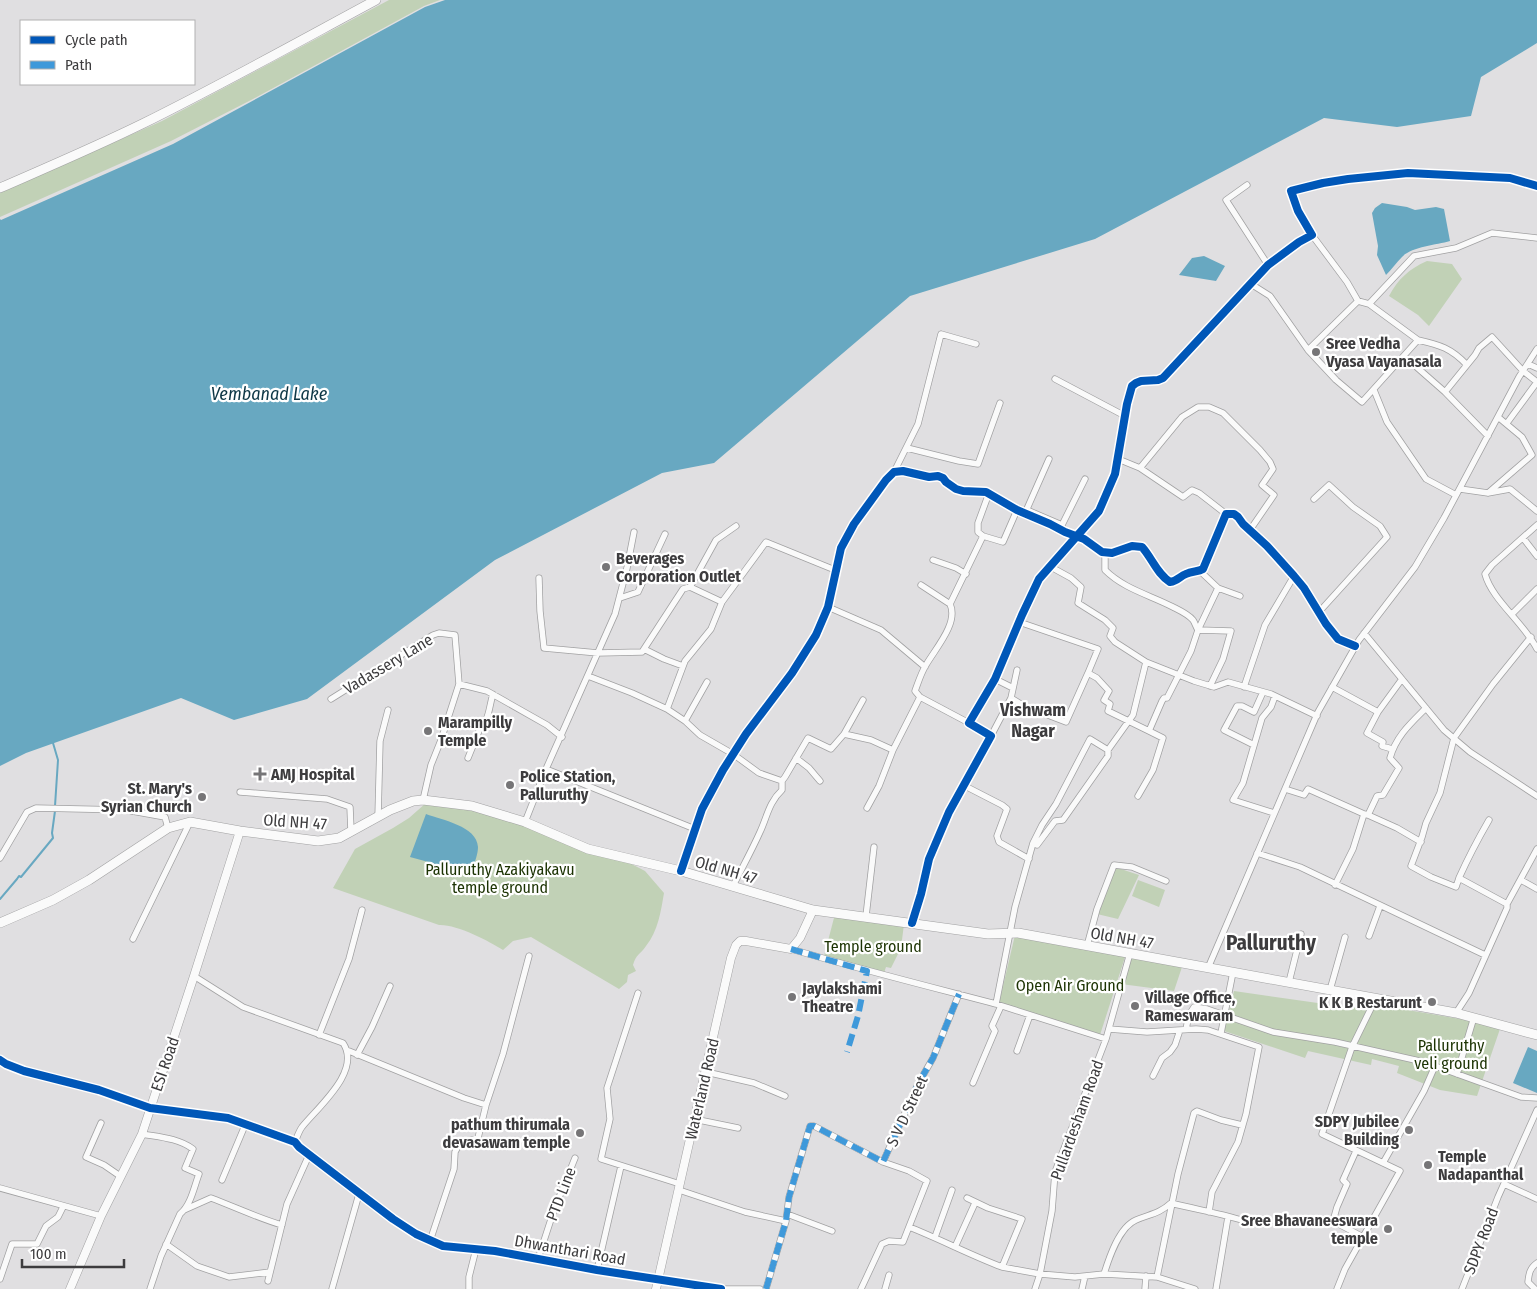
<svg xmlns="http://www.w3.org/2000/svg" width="1537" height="1289" viewBox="0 0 1537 1289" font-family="'Fira Sans Condensed',sans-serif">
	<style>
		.green { fill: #c1d1b6 }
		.water { fill: #68a8c1 }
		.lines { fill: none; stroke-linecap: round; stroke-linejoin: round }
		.stream { stroke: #68a8c1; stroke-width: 2 }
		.minor-casing { stroke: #a1a1a2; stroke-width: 7 }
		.tertiary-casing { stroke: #a1a1a2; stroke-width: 8 }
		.secondary-casing { stroke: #a1a1a2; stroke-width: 9 }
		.primary-casing { stroke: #a1a1a2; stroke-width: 10 }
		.trunk-casing { stroke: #a1a1a2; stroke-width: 10 }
		.minor { stroke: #fafafa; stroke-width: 5.5 }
		.tertiary { stroke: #fafafa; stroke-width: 7 }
		.secondary { stroke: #fafafa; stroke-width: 8 }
		.primary { stroke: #fafafa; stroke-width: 9 }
		.trunk { stroke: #fafafa; stroke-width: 9 }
		.quiet { stroke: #3f99da; stroke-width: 6; stroke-dasharray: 12 6; stroke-linecap: butt }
		.cycleway-casing { stroke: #fff; stroke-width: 11 }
		.cycleway { stroke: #0057b8; stroke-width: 8 }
		.poi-dot { fill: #767577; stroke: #fff; stroke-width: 2 }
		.labels { text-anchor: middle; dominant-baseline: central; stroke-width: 4.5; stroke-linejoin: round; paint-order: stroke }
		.poi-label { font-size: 16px; font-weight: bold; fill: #3d3c3e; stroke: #fff; text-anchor: start }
		.street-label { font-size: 16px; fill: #3d3c3e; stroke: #fff }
		.park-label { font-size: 16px; fill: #1c3303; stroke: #fff }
		.water-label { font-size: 18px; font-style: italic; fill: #0e3746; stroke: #fff }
		.neighbourhood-label { font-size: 18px; font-weight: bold; fill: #3d3c3e; stroke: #fff }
		.district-label { font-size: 21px; font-weight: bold; fill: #3d3c3e; stroke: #fff }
	</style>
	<rect width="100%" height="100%" fill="#e0dfe1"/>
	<path class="green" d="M389,0H440L424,6L253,99L171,141L0,217V193L162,121Z
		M1427,261L1452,264L1462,279L1429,326L1418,315L1389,296C1398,279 1409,269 1427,261Z
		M426,803L479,810L618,857L645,871L664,893C661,911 658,931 646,946C640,955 636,954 633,965L636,971L628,975L627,982L619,989L531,937L513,941L503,950C489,941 456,924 439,925L333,888L355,849L393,828L409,818Z
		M1115,867L1139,875L1118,919L1097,914Z
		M1138,880L1165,890L1159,907L1132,896Z
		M835,914L904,924L901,948L891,968L886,967L884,973L823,960Z
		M1015,935L1126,954L1100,1035L999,1003Z
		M1130,954L1183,964L1174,991L1121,984Z
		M1234,991L1346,1007L1402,1009L1501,1026L1477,1096L1440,1090L1397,1073L1399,1066L1372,1059L1371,1065L1308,1051L1305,1058L1224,1031Z"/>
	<path class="water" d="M445,0H1537V43L1481,77L1471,116L1397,127L1324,118L1095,239L910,296L714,463L662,473L495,560L307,699L234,720L181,698L26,753L0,766V219L1,220L173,144L425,7Z
		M1382,203L1407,207L1415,210L1436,207L1444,209L1450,241C1436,245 1411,247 1402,257C1396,263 1392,269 1386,275L1377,255L1378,246L1372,213L1375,208Z
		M1204,256L1225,266L1216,281L1179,275L1192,258Z
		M426,814C442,820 477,826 478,847C478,854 475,861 473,867L465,872L410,857Z
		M1528,1047L1537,1051V1093L1513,1083Z"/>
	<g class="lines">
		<path class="stream" d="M53,743L58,760L55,806
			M0,899L17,879L19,876L21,877L53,838L52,833L55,811"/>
		<g class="minor-casing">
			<path id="minor" d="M1247,185L1226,200L1268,265
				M1312,235L1347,282L1358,301L1369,304
				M1251,284L1270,296L1308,350L1336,380L1362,402L1418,340L1369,304L1414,256L1456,248L1492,233L1537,238
				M1418,340C1440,345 1451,348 1467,365
				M1308,350L1358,301
				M1404,356L1445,392L1488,436
				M1528,364L1537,368
				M1055,379L1125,416
				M1374,390L1387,422L1426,479L1456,495
				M1445,392L1475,355L1479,348L1492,337L1523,371L1537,382
				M1507,423L1537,382
				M907,448L959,461L978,464L1000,403
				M1118,459L1140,468L1183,497L1192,490L1199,493L1226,514
				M1140,468L1182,417L1198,407H1209L1223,413L1260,450L1270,462L1273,469L1262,485L1274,495L1250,530
				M894,472L918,424L941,334L976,344
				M1460,489L1488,493L1510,489L1537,511
				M989,493L978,523V532L983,536L1003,542L1017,510
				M1488,493L1532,455L1522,437L1498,417
				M1314,499L1329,485L1353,507L1380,526L1387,537L1319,612
				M1027,510L1062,525L1085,479
				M1026,511L1049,459
				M1537,525L1492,565L1485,574C1492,600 1524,623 1537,649
				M1523,538L1537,556
				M933,560L956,568L966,574
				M1051,567L1071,578L1081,587L1078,603L1105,620L1113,628L1110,636L1115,642L1146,662
				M1201,572L1218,588L1240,596
				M539,578L540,611L544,648L598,653L642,652L683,589L690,587L722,602
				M921,585L950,604
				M690,587L716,540L736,526
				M620,598L638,592L665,534
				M828,607L881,630L925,667
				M1512,614L1537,589
				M1019,622L1098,649L1088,673L1097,678L1109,691L1104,700L1110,704L1108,711L1149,731L1162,701L1164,698H1167L1191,651L1198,630C1196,627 1195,623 1193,620C1188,614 1179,610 1173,607C1150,595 1124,589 1105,570V553
				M1364,633L1444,730L1470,752L1537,796
				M644,649L664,659L683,666
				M588,676L632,693L667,709L685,721L700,735L733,754L759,773L782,781L785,777L808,738L831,749L844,734L871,740L893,750
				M995,679L1013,688
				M1210,686L1223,659L1231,631L1198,630L1218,588
				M1244,687L1265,625L1294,576
				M1332,687L1378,712L1402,679
				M920,697L969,723
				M1011,698L1024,706L1066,722L1088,673
				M331,699L433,635L439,633L455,635L459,684
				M667,709L685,661L711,629L722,602L766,542L835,570
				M1378,712L1367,733L1383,742L1382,746L1392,749
				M685,721L707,682
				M844,734L863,700
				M991,736L1011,698L1017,670
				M1254,745L1224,730L1237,706H1242L1254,712L1263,692
				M468,758L483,721L486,720C490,711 490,703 493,694
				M796,758L809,768L820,781
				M546,769L695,829
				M965,786L1002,805L1007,809L997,836L999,842L1029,859
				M1285,789L1304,795L1308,789L1364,814
				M240,792L327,799L350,807L351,831
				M1138,796L1153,770L1163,738L1149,731
				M423,800L431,765L441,740L459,684L487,691L547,725L562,737
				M867,808L879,786L893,750L920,697L915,691C918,683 921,673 926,665C935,649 959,623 950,604L983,536
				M1274,813L1233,800L1243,783L1262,718L1271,707L1275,696
				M1368,815L1397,828L1421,842
				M378,817L380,741L388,710
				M525,822L546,769L615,614L627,568L634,532
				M1033,843L1037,845L1055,821L1063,820L1108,756V750
				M1257,853L1300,867L1485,955
				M0,858L27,812L36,808L126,810L165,817L168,828
				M681,871L702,809L723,770L746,734L792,673L816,635L828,607L841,548L854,524L886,480L894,472L903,471L929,477L938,476L943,478L946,482L956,489L963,491L986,492L1017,510L1050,524L1065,532L1084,539L1102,552L1112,553L1132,546L1142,547C1152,558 1157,574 1170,582C1178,581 1180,576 1186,574C1192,571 1198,572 1203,569L1226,514H1234L1238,517L1243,524L1267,546L1294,576L1304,588L1326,624L1338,639L1355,646
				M1459,878C1468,858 1478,839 1489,820
				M1521,880L1537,889
				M1335,885L1353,849L1364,814L1368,815L1377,796L1383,795L1399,768L1390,758C1396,736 1411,723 1426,708
				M733,886C742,868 752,850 760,832C767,817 769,802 782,790V781
				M1507,904L1459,878L1456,887L1431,877L1411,866L1422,837L1426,823L1440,793L1454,738L1493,684L1531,637
				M866,916L874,847
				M912,923L921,894L929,859L949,812L991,736L969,723L995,679L1022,615L1039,579L1099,511L1115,474L1127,404L1132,386L1136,383L1141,381L1158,380L1163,378L1268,265L1299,242L1312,235L1298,211L1291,191L1323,183L1348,179L1408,173L1510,178L1537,186
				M1369,936L1380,906
				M133,939L190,822
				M1087,946L1097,909L1114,865L1132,867L1166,881
				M791,949C859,969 927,986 996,1004
				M1208,968L1318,712L1359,640L1415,567L1444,518L1519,377L1537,349
				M194,976L243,1007L343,1043C362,1071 318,1107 302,1127C299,1131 297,1137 295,1142
				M1289,982L1301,934
				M1330,990L1345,937
				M638,993L607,1088L610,1119L601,1159L680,1184
				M1456,1013L1469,993L1507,908V904L1537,849
				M1109,1029L1147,1032L1196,1029L1208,1030L1259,1047L1246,1114L1238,1142L1212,1192L1209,1212
				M1186,1029L1189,1015L1194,1007L1207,1009L1273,1032L1335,1042L1424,1062L1521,1097L1537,1098
				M1221,1033L1233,972
				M319,1035L349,959L362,910
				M1106,1039L996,1004L1015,907L1033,843L1042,825L1056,804L1090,739L1108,750L1133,715L1146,662L1194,681L1214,687L1228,682L1271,694L1317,716
				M349,1051L464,1098L486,1105
				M1017,1051L1030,1015
				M357,1055L372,1027L390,986
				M0,1060L6,1064L24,1071L99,1090L150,1108L228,1118L295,1142L299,1147L393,1219L416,1234L443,1246L476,1249L469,1277V1289
				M706,1072L754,1083L785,1096
				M1457,1074L1474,1017
				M1153,1076L1162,1058L1170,1052L1175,1045L1180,1030
				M973,1083L995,1031L992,1026L1001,1006
				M694,1119L738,1128
				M101,1123L86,1157L104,1165L120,1176
				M142,1134C159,1137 178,1138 193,1149L185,1168L199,1174C194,1187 191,1205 180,1214L161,1256L150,1289
				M1356,1151L1343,1180L1347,1184L1337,1207L1333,1221L1363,1237
				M883,1162L918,1084L933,1058L959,994
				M1383,1163L1424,1091L1435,1066
				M222,1180L246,1123
				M1504,1184L1537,1199
				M0,1188L101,1216
				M679,1190L745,1212L786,1221
				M967,1198L988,1208L1022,1219L1002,1267L1040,1274L1075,1277L1104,1274C1109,1258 1119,1227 1136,1220C1150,1214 1159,1214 1171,1203C1198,1210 1225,1214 1251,1223
				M184,1210L211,1198C235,1207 258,1218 282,1225
				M787,1214L832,1231
				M909,1227C940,1239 970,1255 1002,1267
				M935,1237L952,1190
				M430,1241L454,1169L455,1152L460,1143L478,1138L486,1105L503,1054L529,956
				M166,1244L197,1266L229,1277L270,1272
				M955,1247L975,1203
				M538,1259L554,1210L575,1158
				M597,1270L621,1166
				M1104,1274L1157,1277L1195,1289
				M1157,1277L1178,1174L1194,1113L1197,1111L1221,1120L1242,1125
				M0,1279L12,1244H37L46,1226L58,1217L63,1207
				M658,1279L721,1289
				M268,1281L287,1204L309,1155
				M332,1289L359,1194
				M721,1289H760
				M766,1289L786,1221L789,1197L810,1126H814L883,1162L909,1171L927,1181L903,1242L889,1241L882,1244L861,1289
				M885,1289L889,1275
				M1035,1289L1040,1274L1052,1211L1055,1172L1106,1039L1130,953
				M1082,1289L1085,1276
				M1145,1289L1146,1276
				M1216,1289L1228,1217
				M1337,1289L1345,1269L1400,1171L1322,1134L1352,1047L1376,998
				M1462,1289L1498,1197L1537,1110
				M1535,1289L1528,1282C1529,1273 1530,1268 1537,1263"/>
		</g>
		<g class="tertiary-casing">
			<path id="tertiary" d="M476,1249L495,1251L597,1270L658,1279"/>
		</g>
		<g class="secondary-casing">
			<path id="secondary" d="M70,1289L101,1216L142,1134L194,976L240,831
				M656,1289L731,958L736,945L740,941H746L791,949L800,938L813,910"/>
		</g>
		<g class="primary-casing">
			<path id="primary" d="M0,923L53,900L89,880L168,828L190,822L240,831L318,841L339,838L390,810L413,801L423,800L472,806L525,822L588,849L681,871L813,910L988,934L1018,933L1456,1013L1537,1035"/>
		</g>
		<g class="trunk-casing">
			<path id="trunk" d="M0,188C48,167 95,147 142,124C221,85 298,42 376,0"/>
		</g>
		<use href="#minor" class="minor"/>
		<use href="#tertiary" class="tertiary"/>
		<use href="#secondary" class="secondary"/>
		<use href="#primary" class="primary"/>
		<use href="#trunk" class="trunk"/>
		<path class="quiet" d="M791,949L867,971L858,1016L847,1052
			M766,1289L786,1221L789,1197L810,1126H814L883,1162L918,1084L933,1058L959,994"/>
		<g class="cycleway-casing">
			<path id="cycleway" d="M681,871L702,809L723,770L746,734L792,673L816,635L828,607L841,548L854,524L886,480L894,472L903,471L929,477L938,476L943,478L946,482L956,489L963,491L986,492L1017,510L1050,524L1065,532L1084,539L1102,552L1112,553L1132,546L1142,547C1152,558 1157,574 1170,582C1178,581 1180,576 1186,574C1192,571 1198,572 1203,569L1226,514H1234L1238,517L1243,524L1267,546L1294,576L1304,588L1326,624L1338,639L1355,646
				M912,923L921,894L929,859L949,812L991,736L969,723L995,679L1022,615L1039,579L1099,511L1115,474L1127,404L1132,386L1136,383L1141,381L1158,380L1163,378L1268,265L1299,242L1312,235L1298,211L1291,191L1323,183L1348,179L1408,173L1510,178L1537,186
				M0,1060L6,1064L24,1071L99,1090L150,1108L228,1118L295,1142L299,1147L393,1219L416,1234L443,1246L495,1251L597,1270L721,1289"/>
		</g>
		<use href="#cycleway" class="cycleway"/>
	</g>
	<g class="poi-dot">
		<circle cx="1316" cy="352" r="5"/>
		<circle cx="606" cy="567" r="5"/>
		<circle cx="428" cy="731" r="5"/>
		<path d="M257.5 766.5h5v5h5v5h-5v5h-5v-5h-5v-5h5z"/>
		<circle cx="510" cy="785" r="5"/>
		<circle cx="202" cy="797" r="5"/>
		<circle cx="792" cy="997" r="5"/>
		<circle cx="1432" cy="1002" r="5"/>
		<circle cx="1135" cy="1006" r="5"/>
		<circle cx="1409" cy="1130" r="5"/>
		<circle cx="580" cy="1133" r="5"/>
		<circle cx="1428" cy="1165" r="5"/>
		<circle cx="1388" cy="1229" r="5"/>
	</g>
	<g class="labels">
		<g class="poi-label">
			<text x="1326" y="343">Sree Vedha<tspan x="1326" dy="18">Vyasa Vayanasala</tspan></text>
			<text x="616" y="558">Beverages<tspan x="616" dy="18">Corporation Outlet</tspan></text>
			<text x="438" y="722">Marampilly<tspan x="438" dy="18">Temple</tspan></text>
			<text x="271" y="774">AMJ Hospital</text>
			<text x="520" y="776">Police Station,<tspan x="520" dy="18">Palluruthy</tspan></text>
			<text x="192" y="788" text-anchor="end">St. Mary's<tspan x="192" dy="18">Syrian Church</tspan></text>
			<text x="802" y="988">Jaylakshami<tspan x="802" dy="18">Theatre</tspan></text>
			<text x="1145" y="997">Village Office,<tspan x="1145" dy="18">Rameswaram</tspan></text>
			<text x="1422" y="1002" text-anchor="end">K K B Restarunt</text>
			<text x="1399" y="1121" text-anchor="end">SDPY Jubilee<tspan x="1399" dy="18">Building</tspan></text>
			<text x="570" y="1124" text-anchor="end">pathum thirumala<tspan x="570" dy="18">devasawam temple</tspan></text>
			<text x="1438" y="1156">Temple<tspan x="1438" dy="18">Nadapanthal</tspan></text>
			<text x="1378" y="1220" text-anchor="end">Sree Bhavaneeswara<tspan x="1378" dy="18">temple</tspan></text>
		</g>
		<g class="street-label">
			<text transform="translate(388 664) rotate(-31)">Vadassery Lane</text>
			<text transform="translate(295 822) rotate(4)">Old NH 47</text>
			<text transform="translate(726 870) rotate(16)">Old NH 47</text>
			<text transform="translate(1122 938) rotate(10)">Old NH 47</text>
			<text transform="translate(165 1064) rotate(-71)">ESI Road</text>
			<text transform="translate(702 1089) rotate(-77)">Waterland Road</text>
			<text transform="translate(907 1111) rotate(-65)">S V D Street</text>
			<text transform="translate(1077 1120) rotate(-70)">Pullardesham Road</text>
			<text transform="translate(561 1194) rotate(-69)">PTD Line</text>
			<text transform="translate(1481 1241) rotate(-69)">SDPY Road</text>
			<text transform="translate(570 1250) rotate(10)">Dhwanthari Road</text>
		</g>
		<g class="park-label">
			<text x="500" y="869">Palluruthy Azakiyakavu<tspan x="500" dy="18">temple ground</tspan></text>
			<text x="873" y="946">Temple ground</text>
			<text x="1070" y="985">Open Air Ground</text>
			<text x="1451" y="1045">Palluruthy<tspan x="1451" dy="18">veli ground</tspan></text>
		</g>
		<g class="water-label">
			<text x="269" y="394">Vembanad Lake</text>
		</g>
		<g class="neighbourhood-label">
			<text x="1033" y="710">Vishwam<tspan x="1033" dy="21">Nagar</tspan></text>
		</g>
		<g class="district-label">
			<text x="1271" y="943">Palluruthy</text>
		</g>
	</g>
	<rect x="20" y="20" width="175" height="65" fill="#ffffff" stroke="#b1b1b2"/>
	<rect x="30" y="36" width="25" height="8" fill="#0057b8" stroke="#b1b1b2"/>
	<text x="65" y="45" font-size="15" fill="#3d3c3e">Cycle path</text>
	<rect x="30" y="61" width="25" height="8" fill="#3f99da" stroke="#b1b1b2"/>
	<text x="65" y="70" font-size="15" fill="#3d3c3e">Path</text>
	<path d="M22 1259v8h102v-8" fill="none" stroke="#3d3c3e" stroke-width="2.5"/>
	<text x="30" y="1259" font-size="15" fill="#3d3c3e" stroke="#ffffff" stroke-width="4" paint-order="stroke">100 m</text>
</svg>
